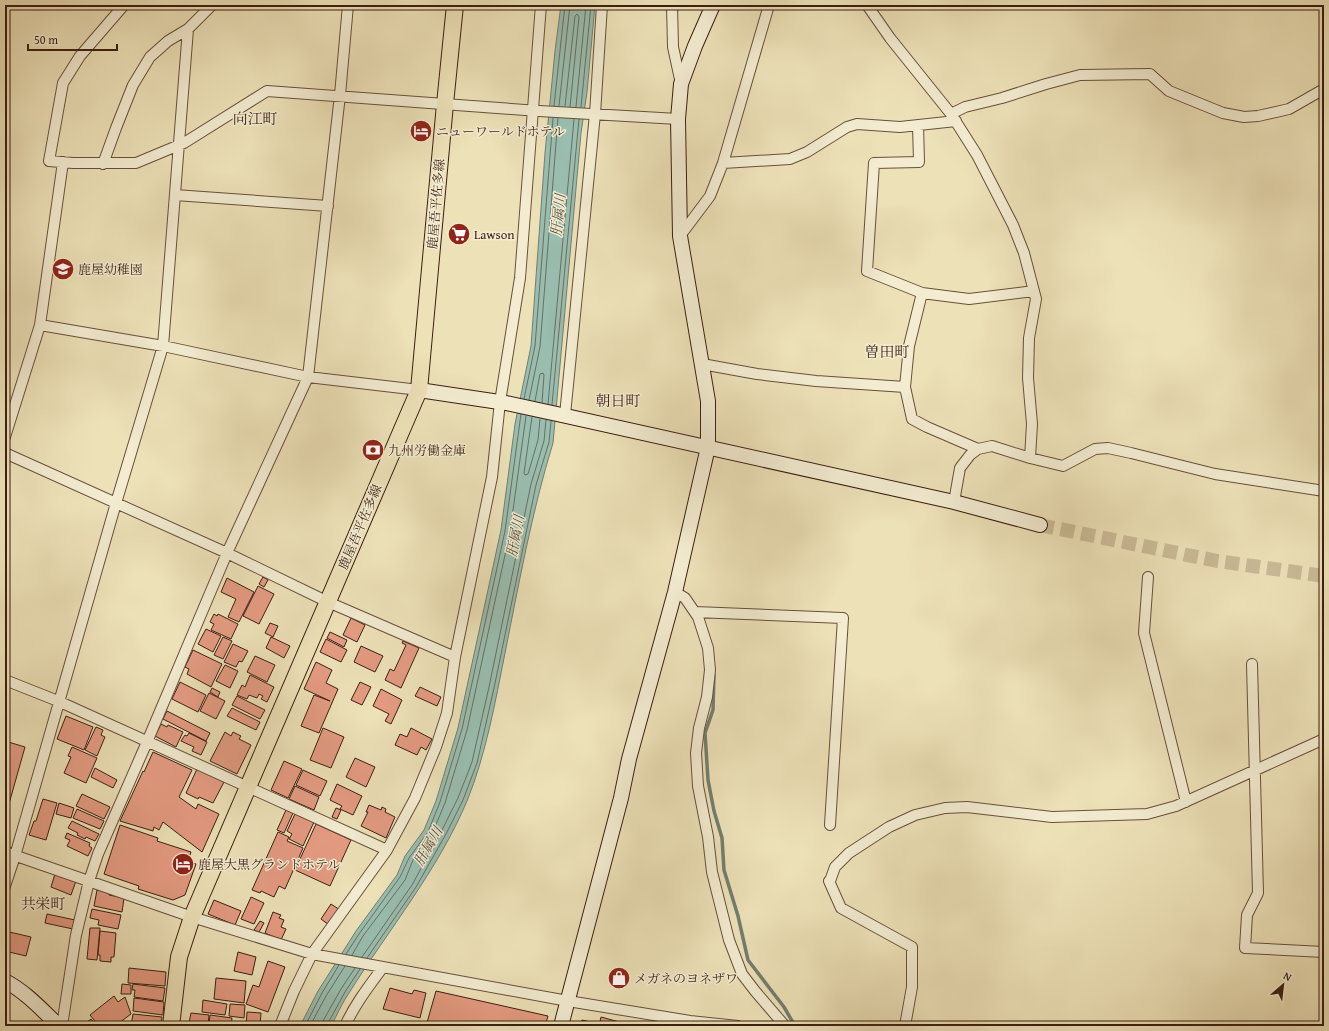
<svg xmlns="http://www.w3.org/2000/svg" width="1329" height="1031" viewBox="0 0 1329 1031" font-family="'Gentium Book Plus','Noto Serif JP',serif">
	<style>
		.water { fill: #99beb0; stroke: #737e70 }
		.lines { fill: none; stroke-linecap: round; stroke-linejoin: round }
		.shore { stroke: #6a6e60; stroke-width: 1 }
		.stream { stroke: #737e70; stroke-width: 3.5 }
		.building { fill: #e49b82; stroke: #3a1f10 }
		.secondary-tunnel { stroke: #c9ba96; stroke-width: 14; stroke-dasharray: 14 7; stroke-linecap: butt }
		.street-casing { stroke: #67503a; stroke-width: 12 }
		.secondary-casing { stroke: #3a1f10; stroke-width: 16 }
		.primary-casing { stroke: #3a1f10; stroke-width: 18 }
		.street { stroke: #f3ecd1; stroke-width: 10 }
		.secondary { stroke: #f3ecd1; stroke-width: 14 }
		.primary { stroke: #ede1b8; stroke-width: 16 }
		.labels { text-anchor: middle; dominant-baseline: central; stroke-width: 3; stroke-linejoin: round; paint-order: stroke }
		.poi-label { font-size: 13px; fill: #3a1f10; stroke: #f3ecd1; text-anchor: start }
		.street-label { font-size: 13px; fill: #3a1f10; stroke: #f3ecd1 }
		.water-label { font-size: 14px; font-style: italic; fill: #564f40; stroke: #f3ecd1 }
		.quarter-label { font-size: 15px; fill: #3a1f10; stroke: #f3ecd1 }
	</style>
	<rect width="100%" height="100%" fill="#ede1b8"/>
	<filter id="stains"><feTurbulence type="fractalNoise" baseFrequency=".005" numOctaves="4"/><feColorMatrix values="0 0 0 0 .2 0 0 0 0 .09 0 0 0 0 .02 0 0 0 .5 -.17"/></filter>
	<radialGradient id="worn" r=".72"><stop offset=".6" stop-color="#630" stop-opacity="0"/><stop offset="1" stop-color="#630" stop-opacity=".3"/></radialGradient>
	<path class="water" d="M561,5H595L587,92L581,133L553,443C532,511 519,583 505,653C495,703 486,754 467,801C438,870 389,929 349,993C342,1003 337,1015 331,1026H300L318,991L356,931L397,875L405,856L424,830L436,801L458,728L501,530L515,424L531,346L545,153L555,51Z"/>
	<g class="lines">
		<path class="shore" d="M554,106L565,5
			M559,106L570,5
			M565,106L575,16L577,14L579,17L570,107
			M576,107L586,5
			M581,107L591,5
			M524,399L535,346L553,118
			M529,400L540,347L558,118
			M535,401L540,374L543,373L544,375L542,403
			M548,404L574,119
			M552,405L579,119
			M532,417L524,473L525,475L528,474L538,440L540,419
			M346,954L359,934L400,877L409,858L428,832L440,802L462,729L505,531L521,414
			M352,955L363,936L405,880L413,860L432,834L445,803L467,730L510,532L526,416
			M362,957L412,885L441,832L458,798L472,762L489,687L531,484L544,441L546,420
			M367,958L416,887L446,834L463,800L477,763L494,688L536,485L549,442L551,421
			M305,1026L322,993L339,965
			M310,1026L326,996L345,966
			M323,1026V1021L341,989L355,968
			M328,1026V1023L345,992L360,969"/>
		<path class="stream" d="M714,675L713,710L705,733L708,780L714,811L722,838L724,870L738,916L748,960L784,1007L795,1026"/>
	</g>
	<path class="building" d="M263,577L268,580L264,587L259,584Z
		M227,578L254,592L239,622L228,617L236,599L221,592Z
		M258,586L274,594L259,624L243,616Z
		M214,614L217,616L218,614L238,624L231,639L211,630L214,624L210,622Z
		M351,618L365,625L357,642L343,635Z
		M270,623L278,626L273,637L265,633Z
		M206,629L221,636L213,652L198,644Z
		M330,632L347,640L344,647L327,638Z
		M223,637L232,641L223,659L214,655Z
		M271,637L290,646L284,658L266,648Z
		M326,639L347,650L341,662L320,652Z
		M403,641L419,648L401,688L385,680L390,669L394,671L406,645L402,643Z
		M233,644L248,651L242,662L239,661L236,667L224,662Z
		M361,646L383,656L375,672L354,662Z
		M193,650L222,664L211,687L187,674L189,669L185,667Z
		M255,656L275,665L267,682L247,672Z
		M316,662L332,670L326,683L338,689L319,733L301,726L314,695L330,701L304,689Z
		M225,665L238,671L230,688L216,681Z
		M250,675L274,687L267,702L261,699L263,696L259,694L257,698L249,695L247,699L237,695L242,685L245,687Z
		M180,682L206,695L198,712L172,699Z
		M360,682L371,687L362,705L351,700Z
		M420,687L441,697L437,706L415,696Z
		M212,688L220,692L218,697L210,692Z
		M381,689L402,700L391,724L385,721L389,714L373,706Z
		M209,693L225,701L216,719L200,711Z
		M237,696L265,710L260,719L232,705Z
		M232,708L260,722L256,730L227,716Z
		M167,711L210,733L206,741L163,719Z
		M66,716L93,727L84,750L57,739Z
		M161,724L167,727L168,725L183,732L176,747L155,736Z
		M96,727L103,730L101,735L105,737L97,756L85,750Z
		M323,728L344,737L331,768L310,760Z
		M411,728L432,739L426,750L421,747L417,755L395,745L400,734L407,737Z
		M225,732L231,736L233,732L241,736L239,739L251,745L237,774L210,761Z
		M189,733L207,742L201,755L192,751L194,747L181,741L185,735L187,736Z
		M5,741L25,747L5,818Z
		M72,747L97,758L86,783L64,773L71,757L68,756Z
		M153,752L192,770L179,797L196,809L198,804L219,814L202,852L163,822L159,830L154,827L153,831L120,821L143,771L144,772Z
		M355,758L375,767L366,787L346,777Z
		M284,761L302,769L288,798L271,790Z
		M95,768L117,780L113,788L91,777Z
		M197,769L224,782L213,803L199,797L198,799L186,793Z
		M303,770L327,781L320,796L296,785Z
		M337,784L362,796L353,815L340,809L342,806L330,800Z
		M295,786L319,797L314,810L289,799Z
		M82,794L110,807L104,819L76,806Z
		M43,799L57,803L46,840L29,835L34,821H36Z
		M59,803L74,808L71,818L56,814Z
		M369,805L381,810L382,807L386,809L385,812L395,817L386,838L361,826L368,812H366Z
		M336,808L341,810L337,819L332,817Z
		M77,809L104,821L100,829L73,818Z
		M286,810L293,813L284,833L277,830Z
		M295,814L314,822L303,846L289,839L292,834L287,831Z
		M72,821L99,834L95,841L86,837L85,839L77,835L78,833L68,828Z
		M316,824L351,840L330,886L295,870Z
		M120,825L158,838L157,841L191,852L188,861L196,864L185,895L173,900L138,889L139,886L104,874Z
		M278,832L289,837L287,841L303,848L285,889L279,886L274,897L261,891L260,893L252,890Z
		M67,833L90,843L89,846L92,848L88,856L67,846L70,840L65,838Z
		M55,874L76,881L71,895L51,887Z
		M97,890L109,892V895L124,898L122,912L94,906Z
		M251,897L264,903L254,924L241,919Z
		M214,900L241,911L235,925L208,914Z
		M331,904L340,910L329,925L321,919Z
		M92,909L121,915L118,929L98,925L99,920L90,918Z
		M273,912L281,915L279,918L284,920L281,927L286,929L281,940L265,933Z
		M47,914L75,920L73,929L45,923Z
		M260,921L264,923L259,932L254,930Z
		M90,928H100L97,960L87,959Z
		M5,931L31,937L26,956L5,951Z
		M100,931L116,933L114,957H111V962L100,961V955H98Z
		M238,952L256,957L252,975L234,971Z
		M268,961L285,967L268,1012L246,1004L253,985L259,987Z
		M129,968L166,972L165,986L128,983Z
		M216,978L246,981L244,1003L214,999Z
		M122,984L131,985V994H121Z
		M133,984L165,988L163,1001L134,997L135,990H132Z
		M390,988L412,994L414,990L426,993L420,1018L383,1009Z
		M436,991L548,1016L545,1026H426Z
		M114,996L118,1002L125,997L131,1014L115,1026H99L90,1015Z
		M134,998L164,1002L163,1015L133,1011Z
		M203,1000L227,1004L225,1015L202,1012Z
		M230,1004L245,1005L244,1018L229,1016Z
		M247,1012L261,1013L260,1026H246Z
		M191,1013L209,1015L208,1025L189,1023Z
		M133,1014L162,1017L161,1026H131Z
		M210,1015L232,1018L231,1026L209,1025Z
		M601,1017L634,1026H599Z
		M91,1019L97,1026H82Z
		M582,1020L595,1023L594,1026H580Z"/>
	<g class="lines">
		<path class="secondary-tunnel" d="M1040,525L1217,561L1324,576"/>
		<g class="street-casing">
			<path id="street" d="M124,5L80,56L63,83L49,161L73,163H136L184,143L267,91L539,111L678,119
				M672,5L673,47L681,84
				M867,5L890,38L951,114L977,155L1013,225L1024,253L1036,299L1029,338L1028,378L1032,424L1030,458
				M951,114L965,107L1002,98L1046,84L1080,75L1150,74L1169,91L1223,113L1244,117L1258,116L1289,109L1324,89
				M918,125L919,162L874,163L867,271L922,293L909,346L905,387L912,419L927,427L978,449
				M723,163L790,159L807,152L847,127L857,124L900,127L956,121
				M103,164L116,128L133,85L150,57L168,41L188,29L212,5
				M175,195L328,206
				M680,236L710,196L723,163L769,5
				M922,293L969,299L1034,291
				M40,325L163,346L308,377L419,390
				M702,364L757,374L816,381L905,387
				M565,415L595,114L602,5
				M5,437L40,325L63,162
				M5,453L227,553L328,602L455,657
				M954,502L960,468L970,455L978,449L992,446L1030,458L1063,466L1095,449L1108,448L1131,453L1215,474L1324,491
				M1148,577L1144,633L1186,802
				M675,592L685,598L698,617L708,648L710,670L707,697L699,728L696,753L698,786L708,837L712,872L729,940L742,974L755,991L785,1026
				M695,612L843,618L830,825
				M1252,664L1258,893L1247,915L1245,948L1324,952
				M5,680L58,701L387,850
				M5,852L192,917L312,954L568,1001L690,1021L738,1026
				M5,886L15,856L116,503L163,346L188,29
				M62,1026L76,935L89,881L98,854L147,742L227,553L308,377L340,95L348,5
				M280,1026L294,991L312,954L387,850L415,798L436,747L447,713L455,657L492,477L500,402L520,278L541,5
				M345,1026C355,1004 369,986 383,967
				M905,1026L912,987V947L841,908L829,881H830L835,867L849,853L889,827L915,815L945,808L967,807L1052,817L1147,814L1176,806L1324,739"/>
		</g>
		<g class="secondary-casing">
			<path id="secondary" d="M419,390L506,403L557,414L954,502L1040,525
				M5,981C26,992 42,1010 59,1026
				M561,1026L621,798L629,759L675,592L708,447V401L680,236L678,119L681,84L695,46L713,5"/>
		</g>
		<g class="primary-casing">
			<path id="primary" d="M171,1026L179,957L192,917L419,390L445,104L455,5"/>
		</g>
		<use href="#street" class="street"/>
		<use href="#secondary" class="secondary"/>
		<use href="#primary" class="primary"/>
	</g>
	<defs>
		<g id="hotel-disc" transform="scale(1.15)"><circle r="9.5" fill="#8f2418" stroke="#f3ecd1"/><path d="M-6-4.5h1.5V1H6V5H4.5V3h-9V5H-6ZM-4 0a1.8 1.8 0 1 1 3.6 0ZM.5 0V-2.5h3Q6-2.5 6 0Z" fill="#fff"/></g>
		<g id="supermarket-disc" transform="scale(1.15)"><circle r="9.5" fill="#8f2418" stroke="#f3ecd1"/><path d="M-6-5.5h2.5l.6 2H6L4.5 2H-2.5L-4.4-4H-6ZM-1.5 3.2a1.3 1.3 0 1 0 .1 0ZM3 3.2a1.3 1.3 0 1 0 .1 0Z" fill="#fff"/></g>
		<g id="school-disc" transform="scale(1.15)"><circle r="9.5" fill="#8f2418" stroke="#f3ecd1"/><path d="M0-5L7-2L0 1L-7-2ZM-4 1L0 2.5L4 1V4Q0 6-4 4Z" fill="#fff"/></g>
		<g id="bank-disc" transform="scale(1.15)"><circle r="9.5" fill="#8f2418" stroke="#f3ecd1"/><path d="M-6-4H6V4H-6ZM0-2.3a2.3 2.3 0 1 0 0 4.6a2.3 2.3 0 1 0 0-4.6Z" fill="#fff"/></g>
		<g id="shop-disc" transform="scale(1.15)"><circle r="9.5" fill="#8f2418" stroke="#f3ecd1"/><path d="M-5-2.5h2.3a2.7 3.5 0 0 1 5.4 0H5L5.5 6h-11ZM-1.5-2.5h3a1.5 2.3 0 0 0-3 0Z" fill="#fff"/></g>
	</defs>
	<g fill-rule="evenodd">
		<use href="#hotel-disc" x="421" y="131"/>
		<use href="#supermarket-disc" x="459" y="234"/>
		<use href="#school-disc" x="63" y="269"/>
		<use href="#bank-disc" x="373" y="450"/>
		<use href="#hotel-disc" x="183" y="864"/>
		<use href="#shop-disc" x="619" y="978"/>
	</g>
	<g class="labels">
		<g class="poi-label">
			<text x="436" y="131">ニューワールドホテル</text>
			<text x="474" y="234">Lawson</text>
			<text x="78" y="269">鹿屋幼稚園</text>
			<text x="388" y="450">九州労働金庫</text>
			<text x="198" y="864">鹿屋大黒グランドホテル</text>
			<text x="634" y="978">メガネのヨネザワ</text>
		</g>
		<g class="street-label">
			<text transform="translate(436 204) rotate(-85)">鹿屋吾平佐多線</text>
			<text transform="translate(360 527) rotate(-67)">鹿屋吾平佐多線</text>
		</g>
		<g class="water-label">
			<text transform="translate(558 215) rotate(-84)">肝属川</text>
			<text transform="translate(515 536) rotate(-79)">肝属川</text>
			<text transform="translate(428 846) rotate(-60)">肝属川</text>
		</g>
		<g class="quarter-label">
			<text x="255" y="118">向江町</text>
			<text x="887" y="351">曽田町</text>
			<text x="618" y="400">朝日町</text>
			<text x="43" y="903">共栄町</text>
		</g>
	</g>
	<rect width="1329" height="1031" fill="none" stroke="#ede1b8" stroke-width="20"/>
	<rect x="6" y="6" width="1317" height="1019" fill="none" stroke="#3a1f10" stroke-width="2"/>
	<rect x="10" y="10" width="1309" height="1011" fill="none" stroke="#3a1f10"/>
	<g transform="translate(1283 985) rotate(28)" stroke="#f3ecd1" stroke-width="3" paint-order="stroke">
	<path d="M0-3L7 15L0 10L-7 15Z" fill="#3a1f10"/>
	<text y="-6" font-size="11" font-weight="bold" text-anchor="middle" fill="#3a1f10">N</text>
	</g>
	<path d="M28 44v6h89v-6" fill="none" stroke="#3a1f10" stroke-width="2"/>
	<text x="34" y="44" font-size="12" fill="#3a1f10" stroke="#f3ecd1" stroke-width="3" paint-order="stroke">50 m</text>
	<rect width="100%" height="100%" filter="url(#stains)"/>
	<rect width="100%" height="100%" fill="url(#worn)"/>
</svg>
